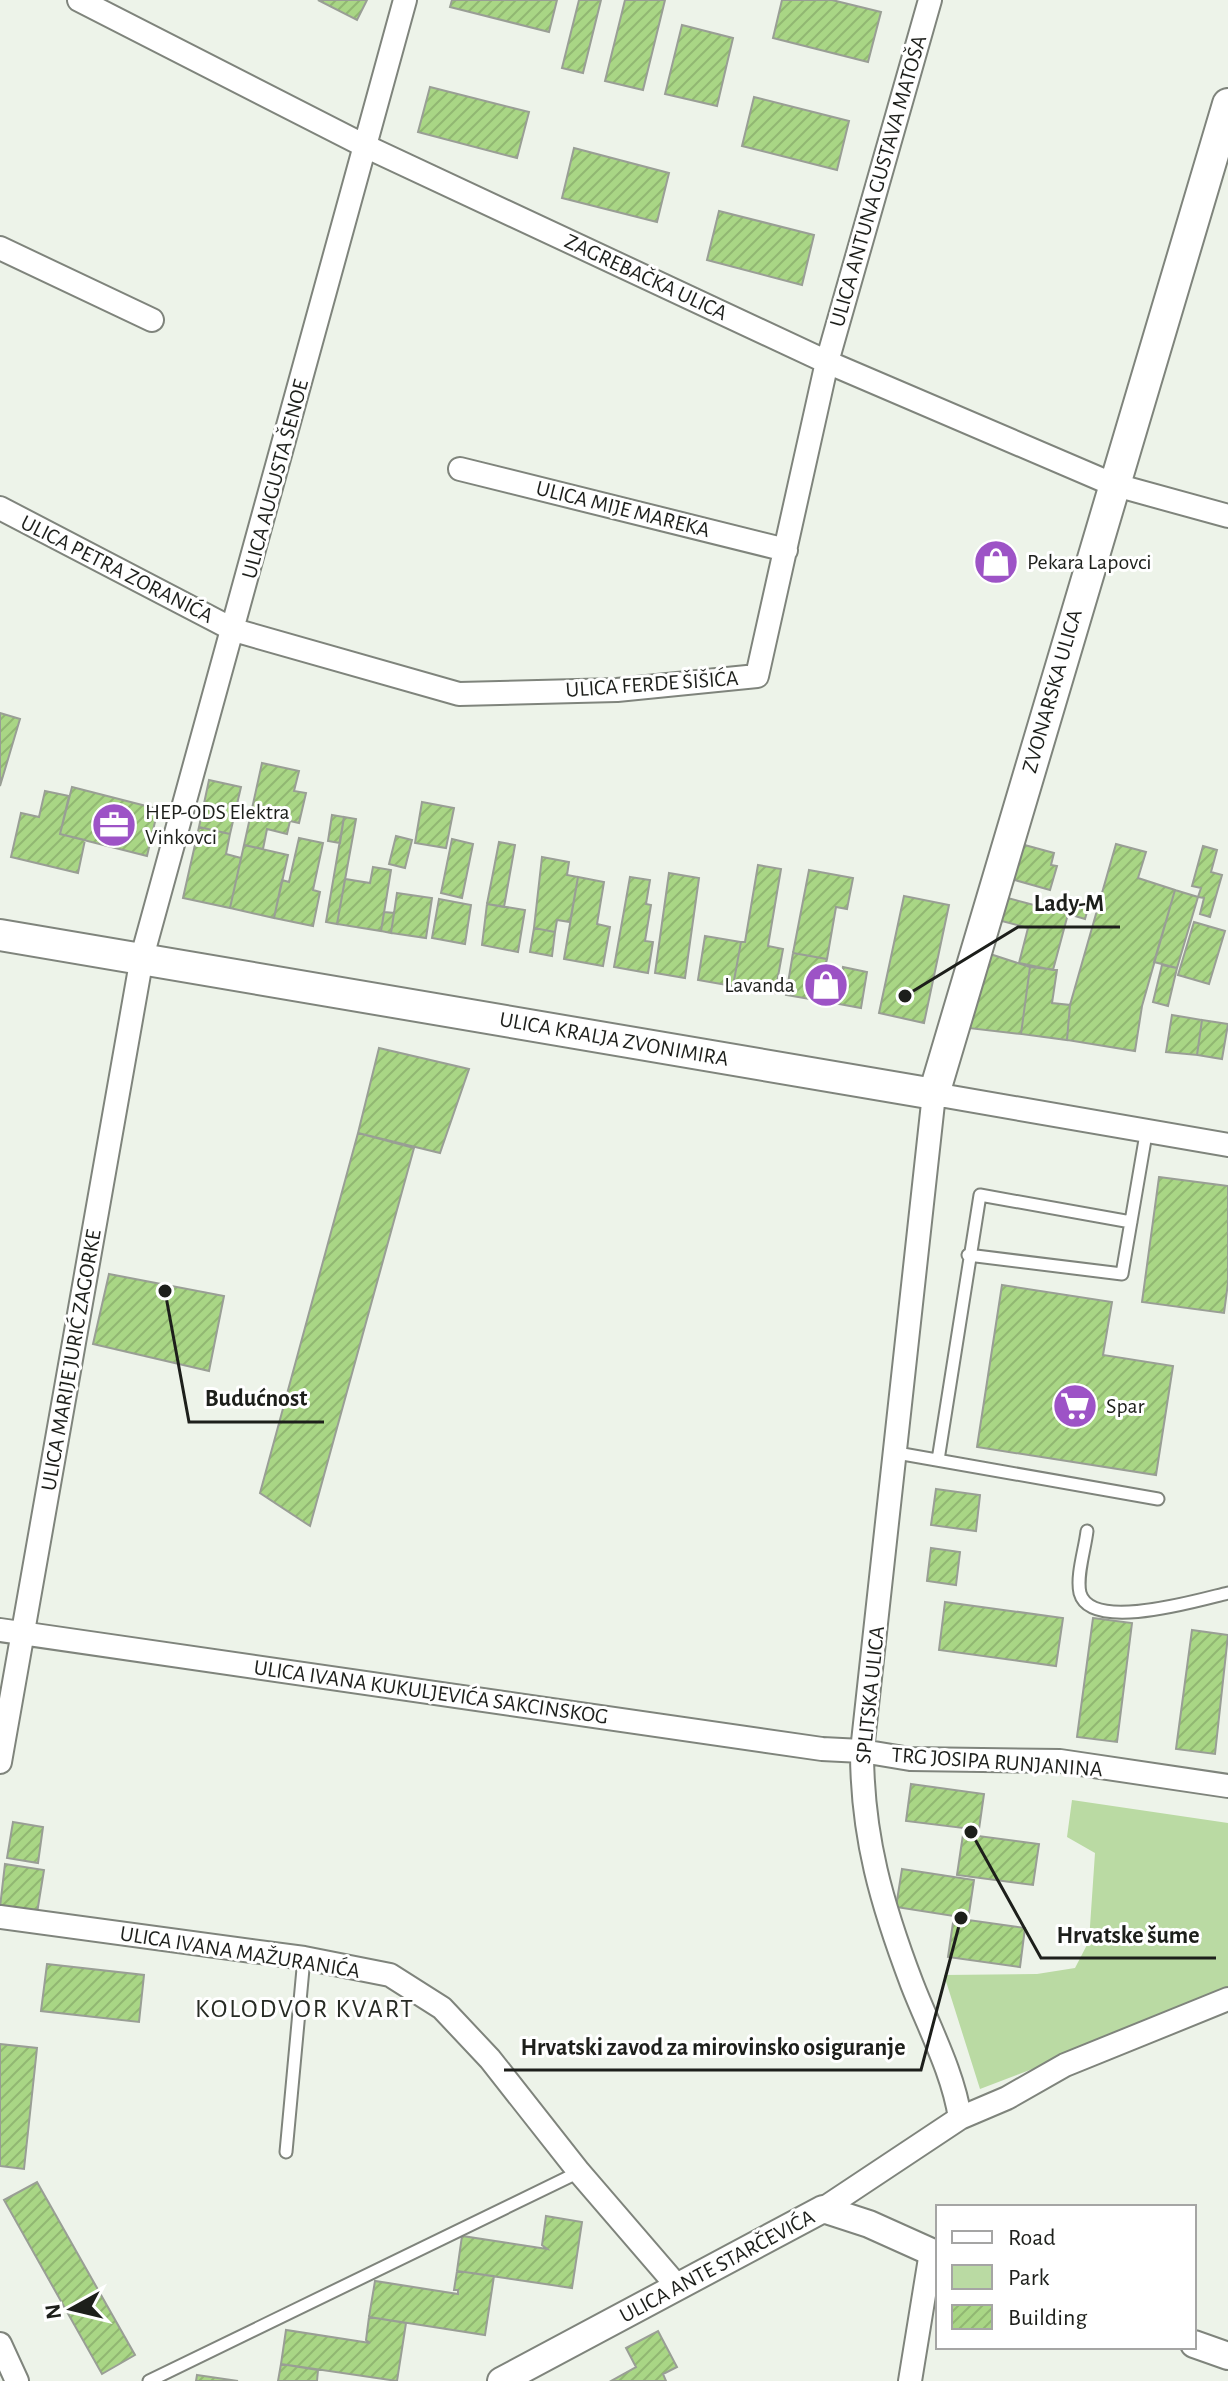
<svg xmlns="http://www.w3.org/2000/svg" width="1228" height="2381" viewBox="0 0 1228 2381" font-family="'Alegreya Sans',sans-serif">
	<style>
		.green { fill: #badaa3 }
		.building { fill: url(#building-hatch); stroke: #999e95; stroke-width: 2 }
		.lines { fill: none; stroke-linecap: round; stroke-linejoin: round }
		.service-casing { stroke: #7f847c; stroke-width: 15 }
		.minor-casing { stroke: #7f847c; stroke-width: 26 }
		.tertiary-casing { stroke: #7f847c; stroke-width: 30 }
		.secondary-casing { stroke: #7f847c; stroke-width: 34 }
		.service { stroke: #fff; stroke-width: 11 }
		.minor { stroke: #fff; stroke-width: 22 }
		.tertiary { stroke: #fff; stroke-width: 26 }
		.secondary { stroke: #fff; stroke-width: 30 }
		.labels { text-anchor: middle; dominant-baseline: central; stroke-width: 6; stroke-linejoin: round; paint-order: stroke }
		.street-label { font-size: 22px; fill: #1d1f1b; stroke: #fff }
		.poi-label { font-size: 22px; fill: #1d1f1b; stroke: #fff; text-anchor: start }
		.quarter-label { font-size: 26px; letter-spacing: 2px; fill: #272b24; stroke: #fff }
		.leader { fill: none; stroke: #1d1f1b; stroke-width: 3 }
		.callout-dot { fill: #1d1f1b; stroke: #fff; stroke-width: 3 }
		.callout-label { font-size: 24px; text-anchor: middle; font-weight: bold; fill: #1d1f1b; stroke: #fff; stroke-width: 6; stroke-linejoin: round; paint-order: stroke }
	</style>
	<defs>
		<pattern id="building-hatch" width="6" height="6" patternUnits="userSpaceOnUse" patternTransform="scale(2)"><rect width="6" height="6" fill="#a9d685"/><path d="M-1 1l2-2M0 6l6-6M5 7l2-2" fill="none" stroke="#91b772"/></pattern>
	</defs>
	<rect width="100%" height="100%" fill="#edf3e9"/>
	<path class="green" d="M1072,1800L1228,1823V1994L980,2089L944,1975L1037,1974L1075,1968L1089,1941L1095,1853L1067,1837Z"/>
	<path class="building" d="M318,0H367L357,20Z
		M452,0H557L549,32L450,7Z
		M579,0H601L583,73L562,68Z
		M625,0H665L643,90L605,81Z
		M782,0H832L881,12L868,62L773,38Z
		M682,25L733,38L717,106L665,94Z
		M430,87L529,112L517,158L418,132Z
		M754,97L849,121L837,170L742,146Z
		M574,148L669,173L657,222L562,198Z
		M719,211L814,235L802,285L707,260Z
		M0,713L20,719L0,786Z
		M262,763L299,771L294,791L306,793L299,823L290,821L287,834L267,829L263,849L244,845Z
		M209,780L241,787L230,834L199,827Z
		M72,787L158,809L147,856L60,834Z
		M45,791L69,796L60,834L85,840L78,873L11,857L21,813L39,817Z
		M422,802L454,808L446,848L415,843Z
		M332,815L344,817L340,843L328,841Z
		M344,817L356,819L337,924L326,922Z
		M199,827L230,834L226,854L241,858L230,908L183,898Z
		M396,836L412,840L405,868L389,864Z
		M299,838L323,843L313,890L320,892L313,926L274,918L282,880L289,882Z
		M452,839L473,844L462,898L441,893Z
		M499,842L515,845L504,907L487,904Z
		M1021,844L1054,853L1051,865L1057,866L1050,890L1011,879Z
		M1116,844L1146,852L1138,878L1175,890L1142,1006L1135,1051L1067,1040L1070,1005Z
		M244,845L288,855L274,918L230,908Z
		M1203,846L1217,850L1211,872L1222,875L1210,917L1200,914L1204,898L1198,897L1201,888L1192,886Z
		M542,857L569,862L567,875L578,877L570,922L557,920L555,932L534,928Z
		M758,865L781,869L768,946L783,949L775,993L733,986L741,942H745Z
		M373,867L391,870L381,931L337,924L345,879L370,883Z
		M809,870L853,878L847,909L836,907L827,959L793,953Z
		M669,873L699,878L685,978L655,973Z
		M578,877L604,882L597,924L610,927L603,966L564,959Z
		M630,877L650,880L646,904L651,905L645,941L653,942L648,973L614,967Z
		M1175,890L1198,897L1177,968L1154,962Z
		M397,893L432,898L426,938L391,933Z
		M904,896L949,905L924,1023L879,1013Z
		M1004,897L1068,914L1053,970L1019,963L1028,928L998,920Z
		M1062,897L1089,905L1085,919L1058,911Z
		M439,899L471,905L465,944L432,938Z
		M487,904L525,910L518,952L482,945Z
		M384,912L394,913L391,933L381,931Z
		M1194,922L1225,931L1209,984L1178,975Z
		M534,928L555,932L552,956L530,952Z
		M705,936L741,942L733,986L698,980Z
		M793,953L827,959L824,970L833,972L828,1002L786,995Z
		M987,953L1030,967L1021,1034L968,1028Z
		M1162,965L1177,968L1168,1006L1153,1002Z
		M843,967L867,972L861,1008L828,1002L833,972L842,974Z
		M1030,967L1057,970L1052,1003L1070,1005L1067,1040L1021,1034Z
		M1172,1015L1202,1020L1197,1055L1166,1052Z
		M1202,1020L1228,1024L1222,1059L1197,1055Z
		M379,1048L469,1069L440,1153L358,1133Z
		M358,1133L414,1148L310,1526L260,1493Z
		M1159,1177L1228,1186V1283L1224,1313L1142,1302Z
		M109,1274L224,1296L209,1371L93,1344Z
		M1002,1285L1112,1302L1103,1355L1173,1366L1156,1475L977,1447Z
		M936,1489L980,1495L976,1531L931,1525Z
		M931,1548L960,1552L956,1585L927,1581Z
		M945,1602L1063,1618L1056,1666L939,1650Z
		M1093,1618L1132,1623L1117,1742L1077,1737Z
		M1192,1630L1228,1635L1215,1754L1176,1749Z
		M911,1784L984,1794L978,1836L1039,1844L1033,1885L957,1875L964,1828L906,1821Z
		M13,1822L43,1827L38,1863L7,1858Z
		M5,1864L44,1870L37,1913L0,1907Z
		M902,1869L974,1880L968,1920L1025,1928L1020,1967L948,1957L954,1916L896,1907Z
		M47,1964L144,1975L139,2022L41,2011Z
		M0,2044L37,2048L24,2169L0,2166Z
		M37,2182L135,2355L102,2374L4,2200Z
		M546,2216L582,2222L572,2288L457,2271L462,2236L547,2249L542,2245Z
		M457,2271L494,2276L485,2335L369,2317L375,2281L458,2294V2290H454Z
		M369,2317L406,2323L397,2381L281,2364L286,2330L370,2343L366,2340Z
		M658,2331L677,2367L663,2374L666,2381H611L636,2367L626,2348Z
		M281,2364L318,2370L317,2381H278Z
		M197,2375L238,2381H196Z"/>
	<g class="lines">
		<g class="service-casing">
			<path id="service" d="M968,1255L1122,1274L1146,1134
				M897,1453L1158,1499
				M938,1460L980,1195L1131,1222
				M1087,1531C1085,1549 1076,1576 1080,1593C1091,1633 1202,1599 1228,1593
				M286,2152L304,1958
				M149,2381L579,2172"/>
		</g>
		<g class="minor-casing">
			<path id="minor" d="M79,0L365,146L827,362L1112,484L1228,516
				M0,248L152,320
				M460,469L786,550
				M0,508L234,630L459,694L617,690L757,676L827,362L930,0
				M0,1630L822,1749L862,1751L910,1759L1060,1761L1228,1786
				M0,1762L142,957L405,0
				M0,1917L304,1958L390,1975L442,2008L490,2059L579,2172L678,2287
				M960,2118L1007,2098L1065,2065L1228,1999
				M823,2209L960,2118C953,2072 929,2028 912,1984C882,1905 862,1837 862,1751L934,1094L1228,1145
				M0,2344L17,2381
				M910,2381L931,2252"/>
		</g>
		<g class="tertiary-casing">
			<path id="tertiary" d="M1194,2344L1228,2356
				M501,2381L823,2209L869,2224L938,2255"/>
		</g>
		<g class="secondary-casing">
			<path id="secondary" d="M0,935L934,1094L1228,104"/>
		</g>
		<use href="#service" class="service"/>
		<use href="#minor" class="minor"/>
		<use href="#tertiary" class="tertiary"/>
		<use href="#secondary" class="secondary"/>
	</g>
	<defs>
		<g id="shop-disc" transform="scale(2.3)"><circle r="9.5" fill="#9d53c6" stroke="#fff"/><path d="M-5-2.5h2.3a2.7 3.5 0 0 1 5.4 0H5L5.5 6h-11ZM-1.5-2.5h3a1.5 2.3 0 0 0-3 0Z" fill="#fff"/></g>
		<g id="office-disc" transform="scale(2.3)"><circle r="9.5" fill="#9d53c6" stroke="#fff"/><path d="M-6-3h4V-5.5h4V-3h4V5H-6ZM-1-4.5V-3h2v-1.5ZM-6 0V1H6V0Z" fill="#fff"/></g>
		<g id="supermarket-disc" transform="scale(2.3)"><circle r="9.5" fill="#9d53c6" stroke="#fff"/><path d="M-6-5.5h2.5l.6 2H6L4.5 2H-2.5L-4.4-4H-6ZM-1.5 3.2a1.3 1.3 0 1 0 .1 0ZM3 3.2a1.3 1.3 0 1 0 .1 0Z" fill="#fff"/></g>
	</defs>
	<g fill-rule="evenodd">
		<use href="#shop-disc" x="996" y="562"/>
		<use href="#office-disc" x="114" y="825"/>
		<use href="#shop-disc" x="826" y="985"/>
		<use href="#supermarket-disc" x="1075" y="1406"/>
	</g>
	<g class="labels">
		<g class="street-label">
			<text transform="translate(878 181) rotate(-74)">ULICA ANTUNA GUSTAVA MATOŠA</text>
			<text transform="translate(646 277) rotate(25)">ZAGREBAČKA ULICA</text>
			<text transform="translate(275 479) rotate(-75)">ULICA AUGUSTA ŠENOE</text>
			<text transform="translate(623 509) rotate(14)">ULICA MIJE MAREKA</text>
			<text transform="translate(117 569) rotate(27)">ULICA PETRA ZORANIĆA</text>
			<text transform="translate(652 684) rotate(-4)">ULICA FERDE ŠIŠIĆA</text>
			<text transform="translate(1052 691) rotate(-74)">ZVONARSKA ULICA</text>
			<text transform="translate(614 1039) rotate(10)">ULICA KRALJA ZVONIMIRA</text>
			<text transform="translate(71 1360) rotate(-80)">ULICA MARIJE JURIĆ ZAGORKE</text>
			<text transform="translate(431 1692) rotate(8)">ULICA IVANA KUKULJEVIĆA SAKCINSKOG</text>
			<text transform="translate(870 1695) rotate(-84)">SPLITSKA ULICA</text>
			<text transform="translate(997 1762) rotate(4)">TRG JOSIPA RUNJANINA</text>
			<text transform="translate(240 1952) rotate(9)">ULICA IVANA MAŽURANIĆA</text>
			<text transform="translate(717 2266) rotate(-28)">ULICA ANTE STARČEVIĆA</text>
		</g>
		<g class="poi-label">
			<text x="1027" y="562">Pekara Lapovci</text>
			<text x="145" y="812">HEP-ODS Elektra<tspan x="145" dy="25">Vinkovci</tspan></text>
			<text x="795" y="985" text-anchor="end">Lavanda</text>
			<text x="1106" y="1406">Spar</text>
		</g>
		<g class="quarter-label">
			<text x="305" y="2009">KOLODVOR KVART</text>
		</g>
	</g>
	<path class="leader" d="M905 996L1018 927H1120M165 1291L189 1422H324M971 1832L1041 1958H1216M961 1918L921 2070H504"/>
	<g class="callout-dot">
		<circle cx="905" cy="996" r="8"/>
		<circle cx="165" cy="1291" r="8"/>
		<circle cx="971" cy="1832" r="8"/>
		<circle cx="961" cy="1918" r="8"/>
	</g>
	<g class="callout-label">
		<text x="1069" y="911">Lady-M</text>
		<text x="256" y="1406">Budućnost</text>
		<text x="1128" y="1943">Hrvatske šume</text>
		<text x="713" y="2055">Hrvatski zavod za mirovinsko osiguranje</text>
	</g>
	<rect x="936" y="2205" width="260" height="144" fill="#ffffff" stroke="#a5a5a4" stroke-width="2"/>
	<rect x="952" y="2231" width="40" height="12" fill="#ffffff" stroke="#a5a5a4" stroke-width="2"/>
	<text x="1008" y="2245" font-size="24" fill="#1d1f1b">Road</text>
	<rect x="952" y="2265" width="40" height="24" fill="#badaa3" stroke="#a5a5a4" stroke-width="2"/>
	<text x="1008" y="2285" font-size="24" fill="#1d1f1b">Park</text>
	<rect x="952" y="2305" width="40" height="24" fill="url(#building-hatch)" stroke="#a5a5a4" stroke-width="2"/>
	<text x="1008" y="2325" font-size="24" fill="#1d1f1b">Building</text>
	<g transform="translate(72 2309) rotate(262)" stroke="#ffffff" stroke-width="6" paint-order="stroke">
	<path d="M0-6L14 30L0 20L-14 30Z" fill="#1d1f1b"/>
	<text y="-12" font-size="22" font-weight="bold" text-anchor="middle" fill="#1d1f1b">N</text>
	</g>
</svg>
